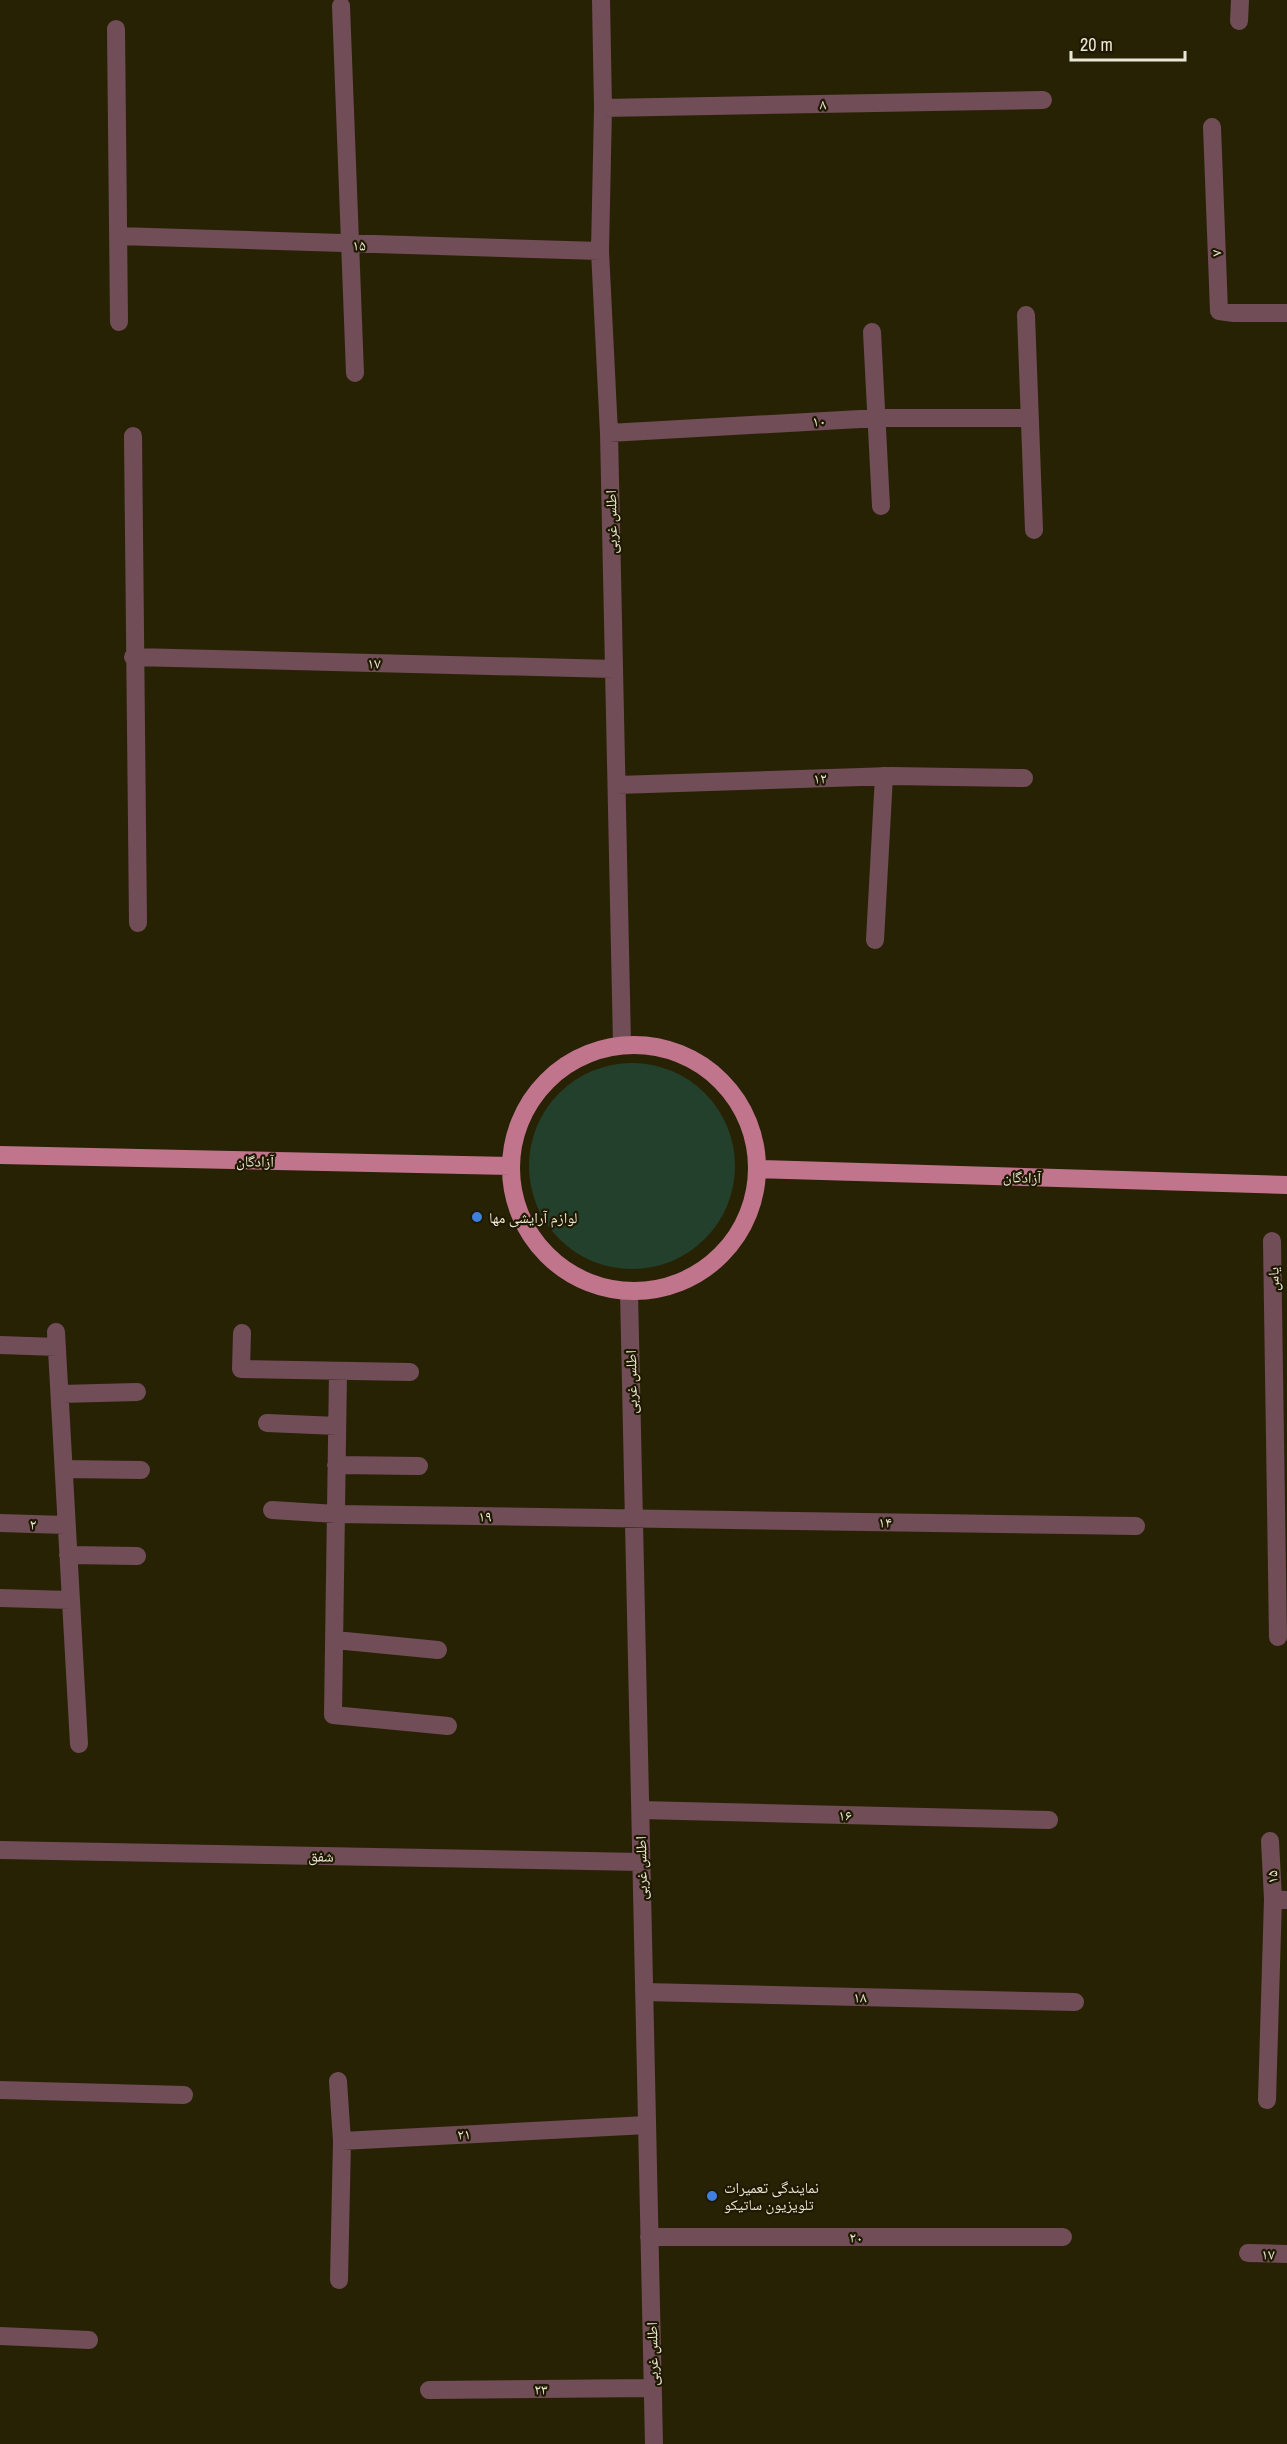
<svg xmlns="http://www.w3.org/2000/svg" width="1287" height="2444" viewBox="0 0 1287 2444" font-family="'Archivo Narrow','Noto Naskh Arabic',sans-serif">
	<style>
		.green { fill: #23402d }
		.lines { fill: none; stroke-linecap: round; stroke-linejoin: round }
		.minor { stroke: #714d57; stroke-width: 18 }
		.major { stroke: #c0758c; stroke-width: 18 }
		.shop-dot { fill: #3f7fe0; stroke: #1f1900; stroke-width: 2 }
		.labels { text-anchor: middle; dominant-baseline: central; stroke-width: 4.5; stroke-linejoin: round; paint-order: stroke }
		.street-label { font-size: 15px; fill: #ebe7d6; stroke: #1f1900 }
		.poi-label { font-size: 15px; fill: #ebe7d6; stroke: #1f1900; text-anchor: start }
	</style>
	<rect width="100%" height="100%" fill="#282205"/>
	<path class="green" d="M529 1166a103 103 0 1 1 206 0a103 103 0 1 1-206 0Z"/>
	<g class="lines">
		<path class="minor" d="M601,0L603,108L600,251L609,433L622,1044
			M341,6L355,373
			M1239,21L1240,0
			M116,29L119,322
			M603,108L1043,100
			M1212,127L1219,311L1234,313H1287
			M118,236L600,251
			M1026,315L1034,530
			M872,332L881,506
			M609,433L878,418H1029
			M133,436L138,923
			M133,657L614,669
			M617,785L891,776L1024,778
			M875,940L884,776
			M1272,1241L1278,1637
			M629,1292L654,2444
			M56,1332L79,1744
			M242,1333L241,1369L410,1372
			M0,1345L57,1347
			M338,1372L333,1715L448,1726
			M60,1394L137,1392
			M267,1423L337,1426
			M336,1465L419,1466
			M64,1469L141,1470
			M272,1510L336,1514L1136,1526
			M0,1523L66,1525
			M68,1555L137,1556
			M0,1598L70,1600
			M335,1640L438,1650
			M641,1810L1049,1820
			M1270,1841L1273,1899L1287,1900
			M0,1850L641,1862
			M644,1992L1075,2002
			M338,2081L342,2141L647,2125
			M0,2090L184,2095
			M1267,2100L1273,1899
			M649,2237H1063
			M1248,2253L1287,2254
			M339,2280L342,2141
			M0,2336L89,2340
			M429,2390L652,2388"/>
		<path class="major" d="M511 1168a123 123 0 1 1 246 0a123 123 0 1 1-246 0Z
			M0,1155L510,1166
			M758,1169L1287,1185"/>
	</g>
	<g class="shop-dot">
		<circle cx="477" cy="1217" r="6"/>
		<circle cx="712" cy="2196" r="6"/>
	</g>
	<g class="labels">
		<g class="street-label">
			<text transform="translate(823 104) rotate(-1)">۸</text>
			<text transform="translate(359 245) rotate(1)">۱۵</text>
			<text transform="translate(1216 253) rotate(-92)">۷</text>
			<text transform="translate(819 421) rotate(-3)">۱۰</text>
			<text transform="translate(611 522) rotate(-91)">اطلس غربی</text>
			<text transform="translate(374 663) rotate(1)">۱۷</text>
			<text transform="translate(820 778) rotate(-2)">۱۲</text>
			<text transform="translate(255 1161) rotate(1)">آزادگان</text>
			<text transform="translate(1022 1177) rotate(2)">آزادگان</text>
			<text transform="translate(1273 1279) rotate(-91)">یاس</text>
			<text transform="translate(631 1382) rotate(-91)">اطلس غربی</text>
			<text transform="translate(485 1516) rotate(1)">۱۹</text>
			<text transform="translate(885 1522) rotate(1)">۱۴</text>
			<text transform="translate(33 1524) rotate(1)">۲</text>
			<text transform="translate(845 1815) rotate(1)">۱۶</text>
			<text transform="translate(321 1856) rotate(1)">شفق</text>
			<text transform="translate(641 1868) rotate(-91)">اطلس غربی</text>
			<text transform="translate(1272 1877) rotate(-93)">۱۵</text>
			<text transform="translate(860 1997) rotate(1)">۱۸</text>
			<text transform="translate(464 2134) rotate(-3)">۲۱</text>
			<text x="856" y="2237">۲۰</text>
			<text transform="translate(1268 2254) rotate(1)">۱۷</text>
			<text transform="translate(652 2354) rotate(-91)">اطلس غربی</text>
			<text x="541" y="2389">۲۳</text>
		</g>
		<g class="poi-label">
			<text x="489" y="1217">لوازم آرایشی مها</text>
			<text x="724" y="2187">نمایندگی تعمیرات<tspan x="724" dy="17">تلویزیون ساتیکو</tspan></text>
		</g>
	</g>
	<path d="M1071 51v9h114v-9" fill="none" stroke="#ebe7d6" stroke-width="3"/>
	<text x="1080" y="51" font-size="18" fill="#ebe7d6" stroke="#1f1900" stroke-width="4.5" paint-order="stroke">20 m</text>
</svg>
